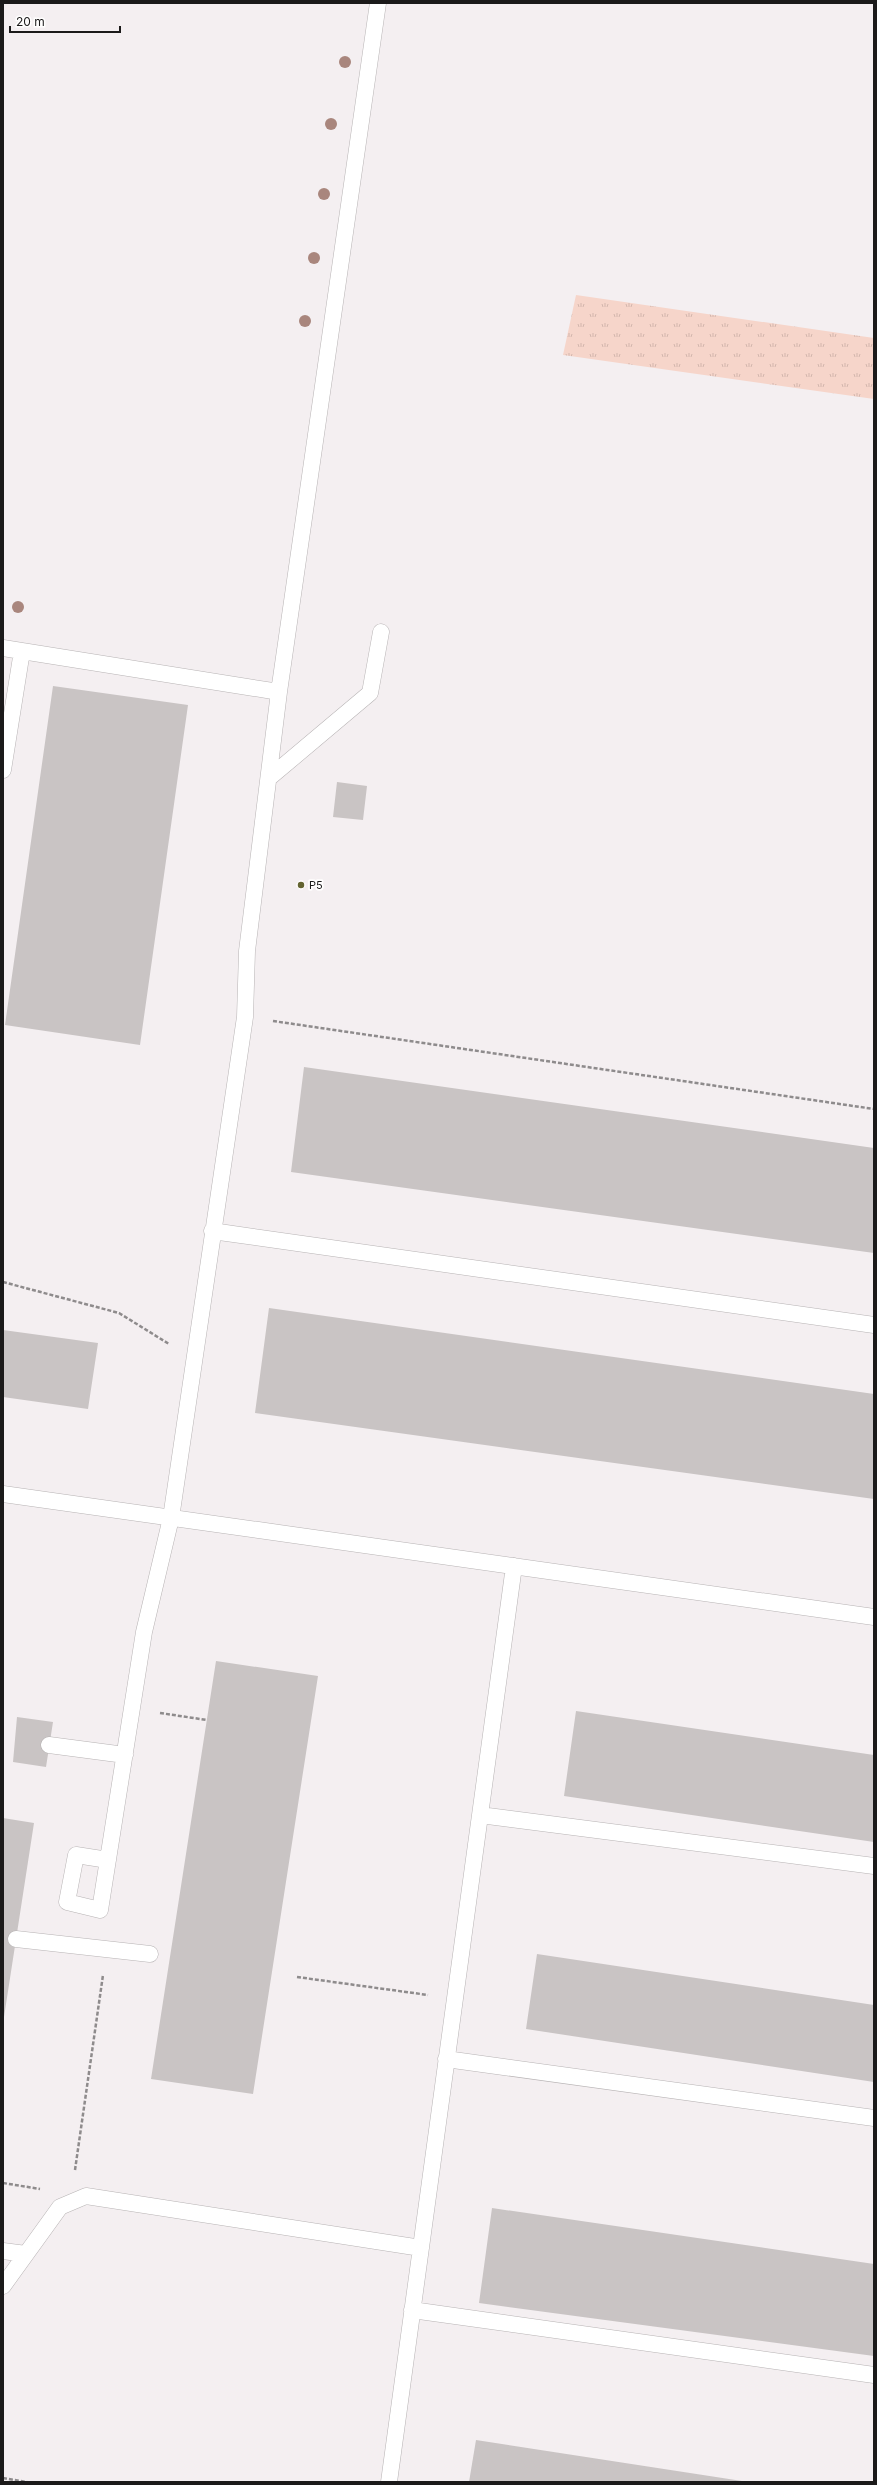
<svg xmlns="http://www.w3.org/2000/svg" width="877" height="2485" viewBox="0 0 877 2485" font-family="Inter,sans-serif">
	<style>
		.grass { fill: url(#grass-tufts) }
		.building { fill: #c9c4c4 }
		.lines { fill: none; stroke-linecap: round; stroke-linejoin: round }
		.lane-casing { stroke: #b7b3b4; stroke-width: 17 }
		.path { stroke: #8e8b8c; stroke-width: 2.5; stroke-dasharray: 4 2; stroke-linecap: butt }
		.lane { stroke: #fff; stroke-width: 16 }
		.tree { fill: #a9867d }
		.poi-dot { fill: #646431; stroke: #fffefe; stroke-width: 1.5 }
		.labels { text-anchor: middle; dominant-baseline: central; stroke-width: 3.5; stroke-linejoin: round; paint-order: stroke }
		.poi-label { font-size: 11px; fill: #1b1a1a; stroke: #fffefe; text-anchor: start }
	</style>
	<defs>
		<pattern id="grass-tufts" width="24" height="20" patternUnits="userSpaceOnUse"><rect width="24" height="20" fill="#f6d5ca"/><path d="M3 7l-1-3M5 7V3M7 7l1-3M15 17l-1-3M17 17v-4M19 17l1-3" fill="none" stroke="#d2b6ad"/></pattern>
	</defs>
	<rect width="100%" height="100%" fill="#f4eff1"/>
	<path class="grass" d="M576,295L874,338V399L563,355Z"/>
	<path class="building" d="M53,686L188,705L140,1045L5,1025Z
		M337,782L367,786L363,820L333,817Z
		M304,1067L874,1148V1253L291,1172Z
		M269,1308L874,1394V1499L255,1413Z
		M3,1330L98,1343L88,1409L3,1397Z
		M216,1661L318,1676L253,2094L151,2079Z
		M576,1711L874,1755V1842L564,1796Z
		M17,1717L53,1722L46,1767L13,1762Z
		M3,1818L34,1823L4,2017H3Z
		M537,1954L874,2005V2082L526,2029Z
		M492,2208L874,2264V2356L479,2303Z
		M476,2440L742,2481V2482H469Z"/>
	<g class="lines">
		<g class="lane-casing">
			<path id="lane" d="M3,648L279,692
				M3,770L22,651
				M269,778L370,693L381,632
				M212,1231L874,1325
				M3,1494L874,1617
				M49,1745L125,1755
				M480,1815L874,1866
				M108,1860L76,1855L67,1902L100,1910L144,1632L171,1518L245,1017L247,951L279,692L378,3
				M16,1939L150,1954
				M446,2059L874,2118
				M3,2251L26,2254
				M3,2286L60,2207L86,2196L421,2248
				M412,2310L874,2375
				M389,2482L514,1566"/>
		</g>
		<path class="path" d="M273,1021L874,1109
			M3,1282L119,1313L169,1344
			M160,1713L207,1720
			M297,1977L428,1995
			M75,2170L103,1975
			M3,2183L40,2189
			M3,2478L27,2482"/>
		<use href="#lane" class="lane"/>
	</g>
	<g class="tree">
		<circle cx="345" cy="62" r="6"/>
		<circle cx="331" cy="124" r="6"/>
		<circle cx="324" cy="194" r="6"/>
		<circle cx="314" cy="258" r="6"/>
		<circle cx="305" cy="321" r="6"/>
		<circle cx="18" cy="607" r="6"/>
	</g>
	<circle class="poi-dot" cx="301" cy="885" r="4"/>
	<g class="labels">
		<g class="poi-label">
			<text x="309" y="885">P5</text>
		</g>
	</g>
	<rect width="877" height="2485" fill="none" stroke="#1b1a1a" stroke-width="8"/>
	<path d="M10 26v6h110v-6" fill="none" stroke="#1b1a1a" stroke-width="2"/>
	<text x="16" y="26" font-size="12" fill="#1b1a1a" stroke="#fffefe" stroke-width="3" paint-order="stroke">20 m</text>
</svg>
